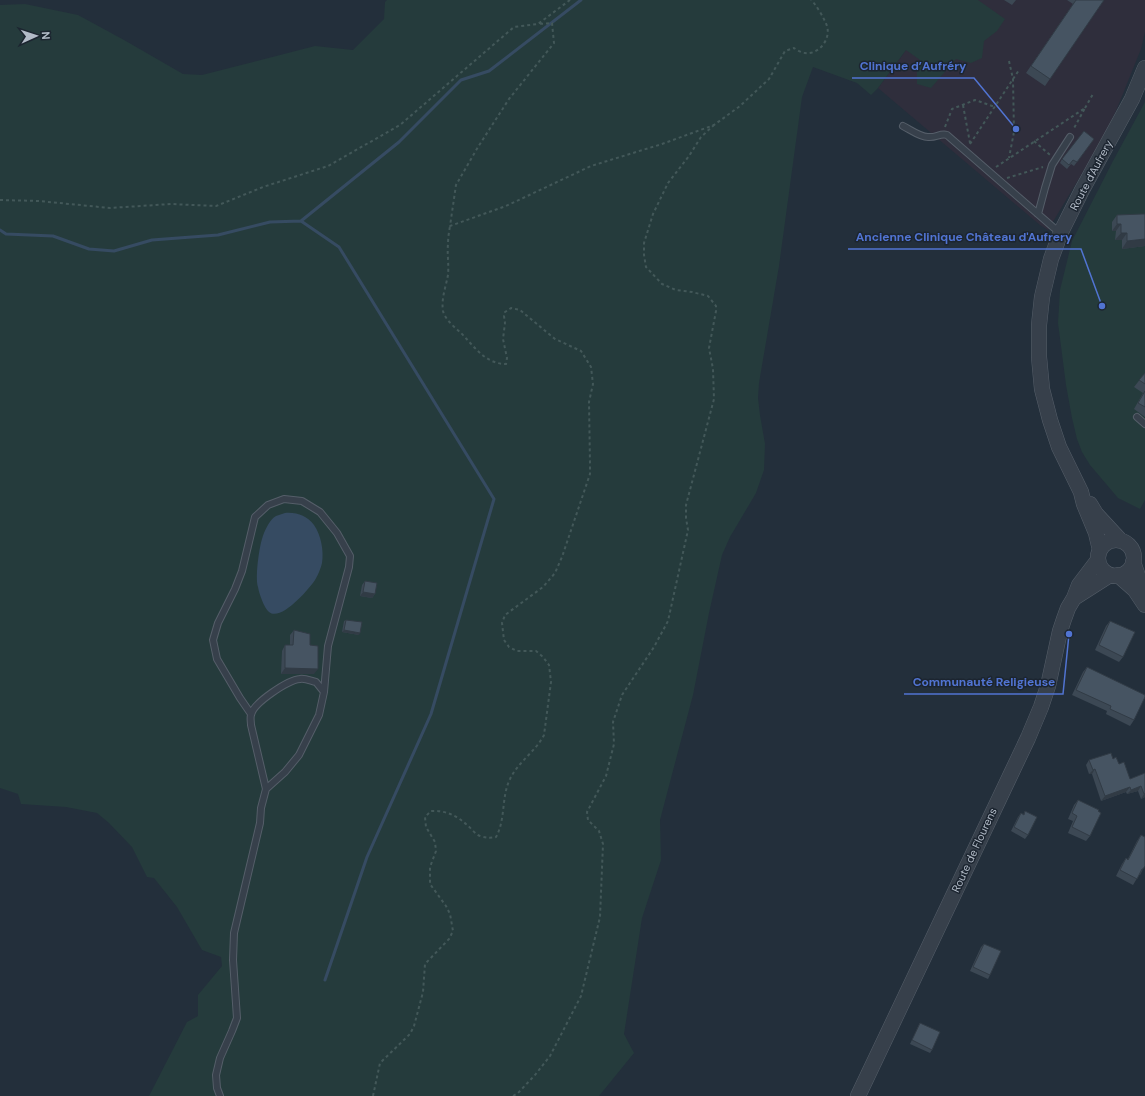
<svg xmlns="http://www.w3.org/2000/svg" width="1145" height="1096" viewBox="0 0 1145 1096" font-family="'DM Sans',sans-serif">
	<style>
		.medical { fill: #2f2e3c }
		.green { fill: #253b3c }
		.water { fill: #364b62 }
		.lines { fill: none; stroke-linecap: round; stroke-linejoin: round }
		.stream { stroke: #364b62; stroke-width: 3 }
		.service-casing { stroke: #555e69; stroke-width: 8 }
		.tertiary-casing { stroke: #555e69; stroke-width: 16 }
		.path { stroke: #435859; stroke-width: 2; stroke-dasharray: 3 3; stroke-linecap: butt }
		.service { stroke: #37404b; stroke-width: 6 }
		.tertiary { stroke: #37404b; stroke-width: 15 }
		.wall { fill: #3c4854 }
		.shaded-wall { fill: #313b45 }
		.building { fill: #465462; stroke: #313b45 }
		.labels { text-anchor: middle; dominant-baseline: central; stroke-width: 3; stroke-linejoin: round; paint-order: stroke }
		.street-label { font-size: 11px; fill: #b2bbc7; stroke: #1c2530 }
		.leader { fill: none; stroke: #5174d2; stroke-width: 1.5 }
		.callout-dot { fill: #5174d2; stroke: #1c2530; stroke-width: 1.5 }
		.callout-label { font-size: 12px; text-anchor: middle; font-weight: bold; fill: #5174d2; stroke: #1c2530; stroke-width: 3; stroke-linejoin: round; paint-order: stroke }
	</style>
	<rect width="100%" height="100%" fill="#232f3b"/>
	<path class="medical" d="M943,0H1145V32L1141,49L1116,111L1098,147L1048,230L1040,225L878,88Z"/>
	<path class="green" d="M387,0H978L1005,19L997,31L984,41L982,58L971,63L956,59L931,88L917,84V70L920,60L906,50L878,88L871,95L857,83L813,67L802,97L779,266L759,383L758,398L760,415L765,444L764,470L756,493L730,537L722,555L709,613L693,695L670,782L660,820L661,860L642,918L624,1034L634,1053L599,1096H149L187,1022L198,1016V995L222,966L221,957L202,950L177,907L154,878L147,877L132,847L109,823L97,813L66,807L21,804L18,794L0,788V5L25,4L78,15L124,40L183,74L202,75L315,46L353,50L384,19L385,2Z
		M1145,102V500L1140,509L1118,498L1090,465L1082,452L1077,439L1072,418L1066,385L1058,323L1060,290L1072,241L1113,161Z"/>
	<path class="water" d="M285,513C297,512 307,516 314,525C321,535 324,551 322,563C321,568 318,575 315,580C309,589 281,622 269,612C264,608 259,593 258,587C255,577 259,549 262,539C264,532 269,520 276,516C279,515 282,514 285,513Z"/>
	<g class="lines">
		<path class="stream" d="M301,221L339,247L494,499L431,714L367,857L325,980
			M0,230L6,234L53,236L89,249L114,251L152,240L218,235L270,222L301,221L399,142L461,80L489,71L581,0"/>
		<g class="service-casing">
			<path id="service" d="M903,126C911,130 920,137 928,137C936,138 940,133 947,135L1054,228L1061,231
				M1038,214L1045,188L1052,165L1070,137
				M1137,417L1145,424
				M251,714L240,698L217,659L213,640L218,623L235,589L242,571L255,517L268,505L284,499L302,501L320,512L337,533L350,556L349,567L328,646L324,692
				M220,1096L217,1088L216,1075L220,1058L232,1031L237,1018L233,960L234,933L260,823L261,808L266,789L251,725C251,722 250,718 251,715C253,703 288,680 300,679C305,678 311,681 316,682L324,692L319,715L299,755L285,772L266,789"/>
		</g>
		<g class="tertiary-casing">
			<path id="tertiary" d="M1090,504L1096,514L1120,540
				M1098 558a18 18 0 1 1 36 0a18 18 0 1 1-36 0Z
				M1100,550L1096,533L1084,504L1081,492L1059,447L1050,420L1042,389L1039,357V325L1042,297L1051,259L1061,232L1082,190L1132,99L1145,68
				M1133,562L1145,596
				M1118,575L1135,590L1145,605
				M1074,598L1110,575
				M858,1096L1028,738L1041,707L1048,686L1060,631L1064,619L1068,608L1074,598L1079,585L1098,560"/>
		</g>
		<path class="path" d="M570,0L538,24L552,23L554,43L509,99L478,147L456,185L450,226L506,206L591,166L662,144L714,125L740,106L769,79L785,51L794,48C797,50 802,53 805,53C819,55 831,39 827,26C825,20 816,4 811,0
			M1009,61L1013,79L1014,132L1009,158
			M963,105L970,143
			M1085,108L1093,94
			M945,127L952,109L975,100L995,107
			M1034,141L1050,155
			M970,144L1019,70
			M996,167L1085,108L1073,130
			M1007,178L1043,167
			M0,200L39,201L110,208L171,204L216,206L263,187L328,166L400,125L514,27L538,24
			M373,1096L380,1063L410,1034L414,1026L423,992L425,964L449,939L453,931L450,914L446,906L430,884V867L436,851L435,842L426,827L425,817L431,811C445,810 458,816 468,826C472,829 476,835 480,836C486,838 491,838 496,837C506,819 501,797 510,779C518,762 536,751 544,735L551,682L549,665L543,657L536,651H517L509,647L504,640L502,623L505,615L543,587L555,573L562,557L590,474V465L589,402L593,384L591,367L581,351L555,339L520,310L511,308L505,312L504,316L505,323L503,339L507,358L506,364C485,364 474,346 460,332C454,327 445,319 443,311C441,299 446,286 448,275C449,264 447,254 448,244C448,238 449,232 450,226
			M513,1096L518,1093L535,1075L550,1056L581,996L600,917L603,844L599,831L588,820L587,812L606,776L614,744L613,722L622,695L654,647L668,621L688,530L686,518V505L714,399L713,369L709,348L716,311V306L708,296L692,292L676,290L662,284L646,267L644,255V243L653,214L668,183L689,156L701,137L714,125"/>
		<use href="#service" class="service"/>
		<use href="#tertiary" class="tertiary"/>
	</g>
	<path class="wall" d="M1004,0H1016L1012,5Z
		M1067,0H1104L1045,86L1026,73L1073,4Z
		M1094,139L1074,166L1071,164L1067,169L1060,163L1062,159Z
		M1117,215L1145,246L1122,249V240H1115L1116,231H1112V222Z
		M1145,373V417L1134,409L1143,393L1134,387Z
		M365,581L375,594L372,598L360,596L362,585Z
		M346,620L359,635L342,632L344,621Z
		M1110,621L1123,657L1119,662L1095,650L1106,626Z
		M294,630L310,645L314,674H281L282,651L285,645H290V635Z
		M1087,667L1134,720L1130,726L1106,714L1107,711L1072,695L1083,672Z
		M1113,759L1119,764L1130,779L1145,773V797L1141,799L1138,791L1127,794L1126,792L1101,801L1092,774H1089L1086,765L1089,760Z
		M1078,800L1098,811L1090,836L1086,841L1068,833L1073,821L1068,819L1074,805Z
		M1025,811L1028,835L1025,839L1011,831L1018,817L1021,813L1023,815Z
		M1141,835L1143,869L1140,875H1139L1133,885L1116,876L1122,864L1126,858L1128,859L1137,841Z
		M984,944L990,975L988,979L970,971L981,947Z
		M920,1023L932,1050L930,1053L910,1044L918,1027Z"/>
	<path class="shaded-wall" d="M1117,224H1121L1116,231H1112Z
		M1121,233H1127L1122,240H1115Z
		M1145,239V246L1122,249L1127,241Z
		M363,592L375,594L372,598L360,596Z
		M344,630L360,633L359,635L342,632Z
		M285,668L318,669L314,674H281Z
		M1095,769L1092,774H1089L1093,770Z
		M1141,786L1138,791L1127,794L1131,790Z
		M1130,787L1126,792L1101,801L1105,796Z
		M1145,793V797L1141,799L1144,794Z"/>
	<path class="building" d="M1076,0H1104L1050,79L1031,66Z
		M1084,131L1094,139L1077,162L1073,160L1069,165L1062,159Z
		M1142,214H1145V239L1127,241V233H1121V224H1117V215Z
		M1145,373V384L1139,380Z
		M1145,391V407L1138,403Z
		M365,581L377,583L375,594L363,592Z
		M346,620L362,622L360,633L344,630Z
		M1110,621L1135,632L1123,657L1099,645Z
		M294,630L310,634V645L318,646V669L285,668V645H293Z
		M1087,667L1145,695V697L1134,720L1110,709L1111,706L1076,690Z
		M1111,753L1113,759L1116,757L1119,764L1124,762L1130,779L1145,773V793L1144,794L1141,786L1131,790L1130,787L1105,796L1095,769L1093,770L1089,760Z
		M1078,800L1099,810L1098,811L1101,813L1090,836L1072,827L1077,816L1072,813Z
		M1025,811L1037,817L1028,835L1014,827L1021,813L1024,815Z
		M1141,835L1145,837V866L1143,869H1142L1137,879L1120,870L1126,858L1128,860Z
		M984,944L1001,951L990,975L973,967Z
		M920,1023L940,1032L932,1050L912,1040Z"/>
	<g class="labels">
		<g class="street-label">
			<text transform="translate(1091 175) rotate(-62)">Route d'Aufrery</text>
			<text transform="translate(974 850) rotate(-65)">Route de Flourens</text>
		</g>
	</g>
	<path class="leader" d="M1016 129L974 78H852M1102 306L1081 249H848M1069 634L1063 694H904"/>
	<g class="callout-dot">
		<circle cx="1016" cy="129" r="4"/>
		<circle cx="1102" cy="306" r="4"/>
		<circle cx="1069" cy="634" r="4"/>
	</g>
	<g class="callout-label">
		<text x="913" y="70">Clinique d’Aufréry</text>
		<text x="964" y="241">Ancienne Clinique Château d'Aufrery</text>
		<text x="984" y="686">Communauté Religieuse</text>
	</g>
	<g transform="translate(36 36) rotate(87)" stroke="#1c2530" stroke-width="3" paint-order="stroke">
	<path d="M0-3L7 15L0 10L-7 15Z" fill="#b2bbc7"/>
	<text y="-6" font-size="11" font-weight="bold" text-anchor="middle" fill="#b2bbc7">N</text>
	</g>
</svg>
